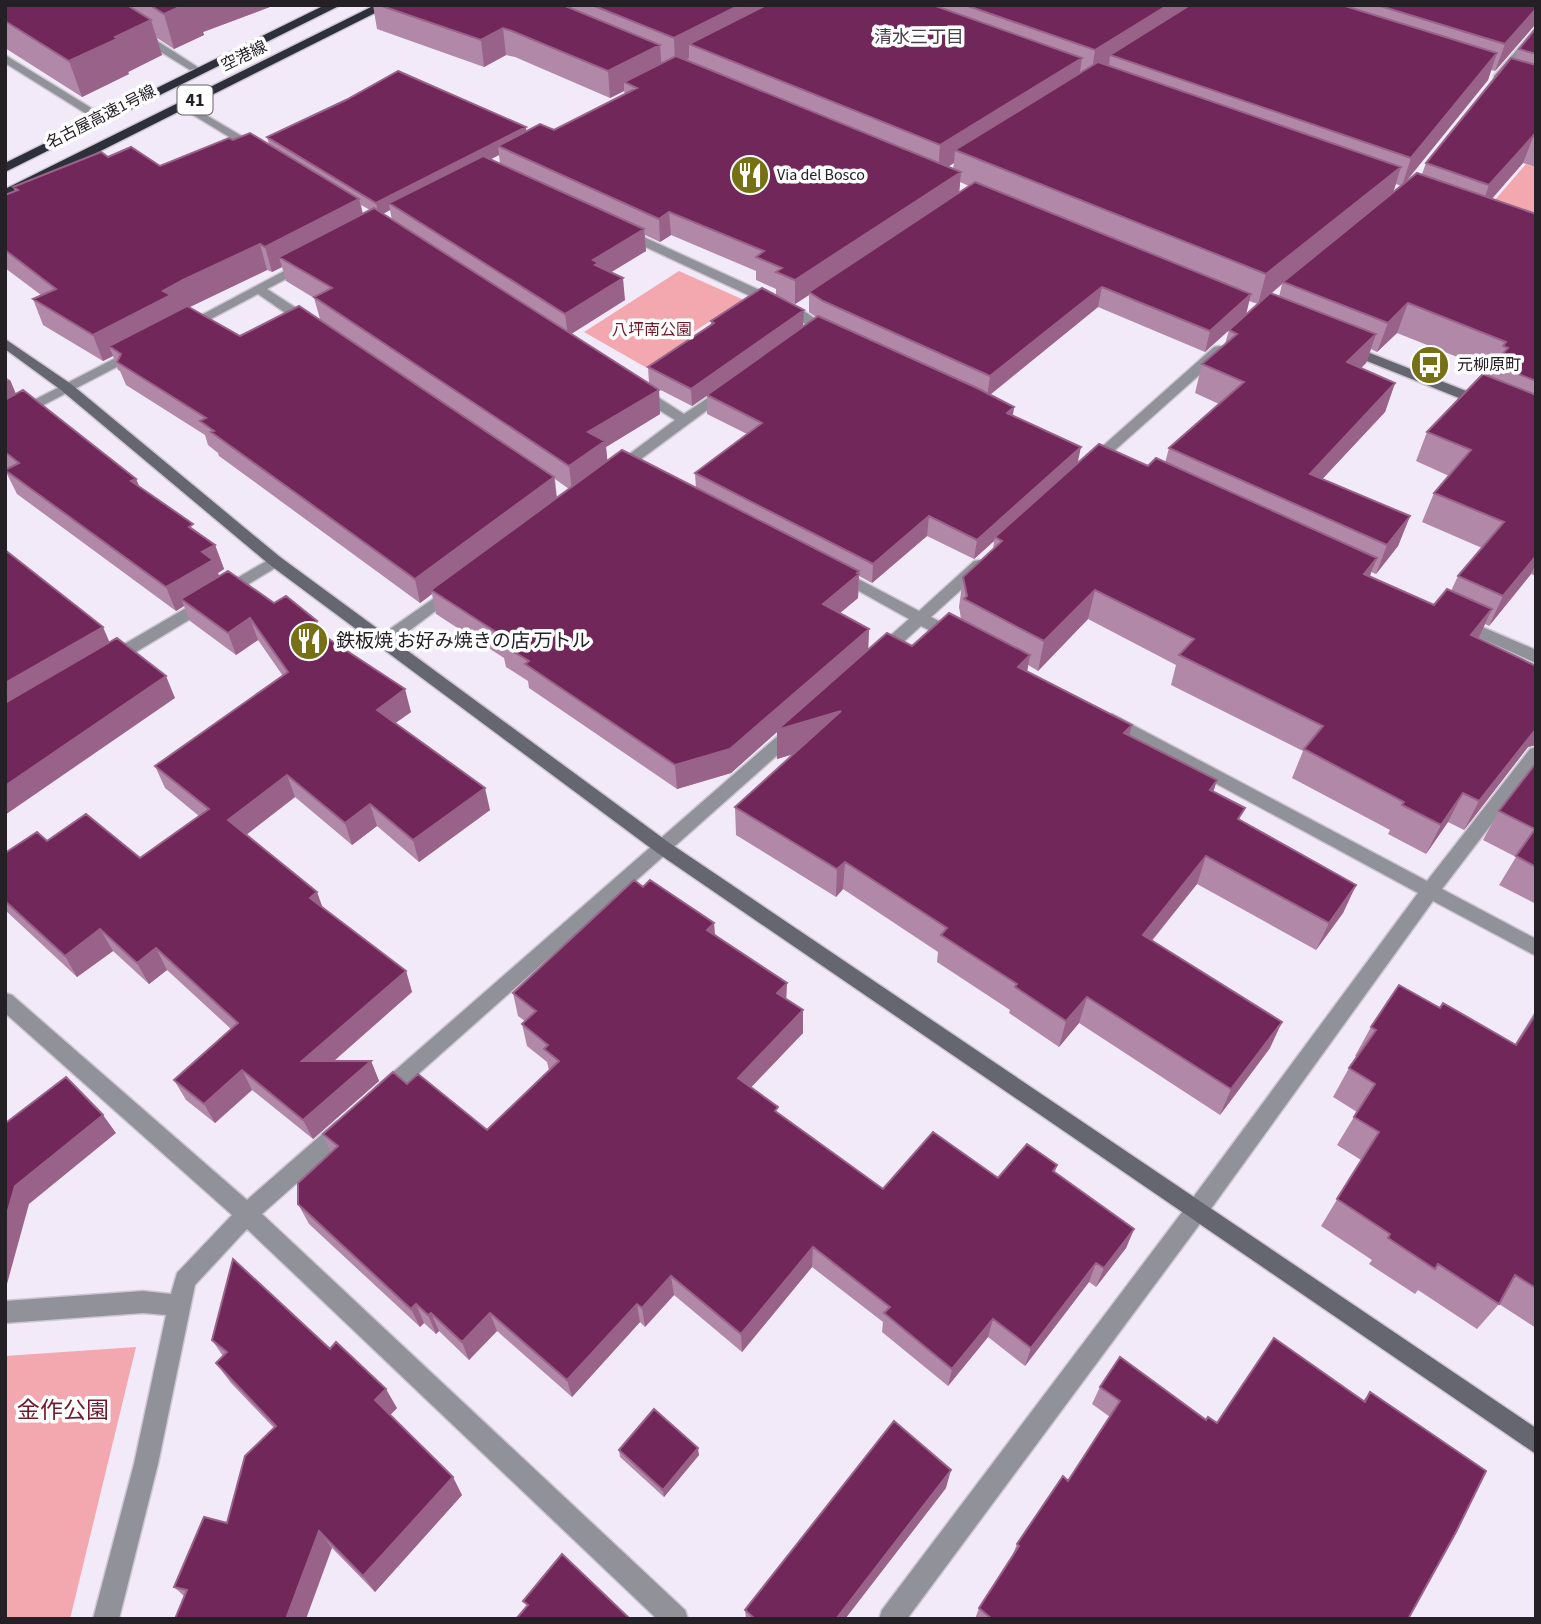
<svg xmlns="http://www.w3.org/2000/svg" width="1541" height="1624" viewBox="0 0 1541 1624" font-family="'Source Sans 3','Noto Sans JP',sans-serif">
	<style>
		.green { fill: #f3a8af }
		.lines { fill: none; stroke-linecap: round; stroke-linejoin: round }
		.street-casing { stroke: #cec6d3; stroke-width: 3 }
		.secondary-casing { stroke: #cec6d3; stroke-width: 3 }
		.highway-casing { stroke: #cec6d3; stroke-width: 3 }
		.street { fill: #919299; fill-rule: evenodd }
		.secondary { fill: #656670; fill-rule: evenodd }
		.highway { fill: #2d2f3b; fill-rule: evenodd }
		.wall { fill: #b288a9; fill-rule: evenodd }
		.shaded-wall { fill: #986289 }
		.building { fill: #712759; stroke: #986289; stroke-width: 2 }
		.labels { text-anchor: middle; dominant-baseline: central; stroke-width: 7; stroke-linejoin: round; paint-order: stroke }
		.far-street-label { font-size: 16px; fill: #242026; stroke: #fff }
		.far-poi-label { font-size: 16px; fill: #242026; stroke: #fff; text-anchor: start }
		.far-park-label { font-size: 16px; fill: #71192c; stroke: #fff }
		.far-neighbourhood-label { font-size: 18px; fill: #48404d; stroke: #fff }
		.shield { fill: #fff; stroke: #666367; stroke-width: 2 }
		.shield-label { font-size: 18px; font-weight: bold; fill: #242026 }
		.poi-label { font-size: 19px; fill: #242026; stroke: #fff; text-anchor: start }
		.near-park-label { font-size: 23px; fill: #71192c; stroke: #fff }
	</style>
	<rect width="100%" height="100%" fill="#f3eaf9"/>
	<path class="green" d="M1526,164L1536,167V224L1488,208Z
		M679,271L744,300L690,334L701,340L654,372L584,332Z
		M136,1347L70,1619H5V1356Z"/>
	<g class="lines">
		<g class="street-casing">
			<path id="street" d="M1536,28V38L1502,80H1494V76Z
				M137,33H145L199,68L190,70L137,37Z
				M5,55L101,114L102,116L93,118L5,63Z
				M184,102L262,148L264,150L254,152L180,107L179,105Z
				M626,229L801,309L836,333L830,337L825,336L791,315L622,236V230Z
				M303,261L307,262V268L267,289L313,319V325H303L258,294L190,330H180L179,327Z
				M1219,346L1224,347V353L1096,467H1086V461L1214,347Z
				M135,348L142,352L140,355L5,425V415Z
				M724,387L729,388V394L622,473H612V467L675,420L635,395V389H645L684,414Z
				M275,556L280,557L283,561L280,565L116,664H104L102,660L104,656Z
				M979,560L987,565L984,569L931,617L960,632L962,636L960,640H948L921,626L886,658L880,660L872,654L874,650L909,619L832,576L835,572H845L919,611L974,561Z
				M453,585L461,590L458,594L389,646H377L375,642L377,638Z
				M1459,617L1536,650V663L1453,626L1451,622Z
				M1112,714L1427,881L1530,749L1536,747V766L1442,889L1536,939V956L1433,901L1205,1217L907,1619H879L882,1610L1189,1203L1418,893L1106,724L1104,720Z
				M794,725L800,727L802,731L800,735L389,1100L382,1103L375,1100L372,1094L375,1088L788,727Z
				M5,993L12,995L247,1200L336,1122L343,1120L350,1122L353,1129L350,1136L262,1214L685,1610L688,1619H657L247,1229L195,1285L158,1464L119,1619H93L134,1464L166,1315L143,1313L5,1323V1301L143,1291L171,1294L177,1273L232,1215L5,1013Z"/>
		</g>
		<g class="secondary-casing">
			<path id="secondary" d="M5,339L71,384L280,557L668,842L1536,1428V1454L656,852L270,565L61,390L5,349Z
				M1347,344L1489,400L1491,403L1489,406H1479L1342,351V345Z"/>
		</g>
		<g class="highway-casing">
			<path id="highway" d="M325,5H341L5,172V163Z
				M375,5H391L5,199V189Z"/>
		</g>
		<use href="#street" class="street"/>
		<use href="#secondary" class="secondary"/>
		<use href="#highway" class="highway"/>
	</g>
	<path class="wall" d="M5,5H275L203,32L204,35L174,49L157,38L162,55L128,72L129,74L82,97L5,48Z
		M373,5H1536V26H1534L1495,71L1491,70L1488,80L1405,183L1422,174L1426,163L1515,59L1519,49L1536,28V167L1523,163L1492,199L1536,214V576L1531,574L1489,626L1485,624L1478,638L1536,666V745L1528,747L1464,830L1448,822L1426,854L1388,834L1390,830L1292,778L1303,751L1171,685L1176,665L1088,619L1038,671L1028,665L1027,671L1132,725L1129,736L1217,780L1213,792L1241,820L1356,885L1343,913L1316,950L1197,884L1152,941L1270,1048L1220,1115L1079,1023L1059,1047L1009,1013L1010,1010L937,962L938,952L843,889L836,897L736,835L735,807L794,754L777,759V732L731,773L677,789L529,688L528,681L506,667L504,658L436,614L432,594L420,603L219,456L218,453L208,445L205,435L126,385L120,371L118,370L113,356L103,361L43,325L33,299L41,295L5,268V195L15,191L13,187L108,157L160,166L233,140L269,144L267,137L526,127V131L554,130L625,94L624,91L610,98L515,57L506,55L484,67L377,29ZM499,155L500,164L491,159ZM954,163L953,169L947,167ZM960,182L969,186L959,192ZM1396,184L1401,186L1393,192ZM361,205L370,210L363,214ZM390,210L392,220L383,214ZM645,235L660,242L671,235L756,271V280L776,289V295L795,304L809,295V312L816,317L803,326L804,310L711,321V325L648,367L649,383L571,334L625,300L611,272L646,251ZM282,267L286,281L314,298L320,319L240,336L189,307L267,270L272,272ZM1282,284L1279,297L1271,294ZM1249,301L1258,304L1229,330L1225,344L1202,364L1195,393L1219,404L1169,448L1165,463L1148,466L1078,463L1013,415L1014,407L990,395L1098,307L1205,352ZM1397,333L1490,370L1488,376L1427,432L1416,461L1449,476L1434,493L1422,522L1482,548L1458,576L1451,591L1434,605L1370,577L1371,572L1376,574L1398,546L1410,516L1322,479L1385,412L1395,383L1361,368L1366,363L1371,349L1377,352ZM651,385L692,406L707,396V414L747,434L695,473L696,488L607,461L606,447L660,414L659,390ZM555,479L569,489L557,498ZM927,536L974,559L994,541L993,550L963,577L959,607L961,619L912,646L868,651L869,629L840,613L858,598L859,576L872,583Z
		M5,377L10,380L16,394L136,479L140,488L215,545L224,569L218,573L219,577L274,603L317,621L320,633L411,712L395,723L490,810L419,862L377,826L352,845L295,797L246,835L323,908L406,971L412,992L334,1061H371L379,1081L313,1139L252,1090L215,1123L186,1100L174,1080L231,1029L167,970L149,984L113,951L77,977L5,910V853L47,841L140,858L199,816L165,788L155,766L283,676L258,640L236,655L190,621L184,606L176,611L17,494L5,470L8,469L5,466Z
		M1536,763V904L1499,885L1516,857L1483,840L1499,811Z
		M643,887L714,923L715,934L786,999L803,1010V1033L751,1087L778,1113L883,1189L998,1178L1057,1165L1055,1172L1134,1229L1126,1248L1096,1287L1089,1282L1025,1366L988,1337L948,1386L882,1332L883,1322L812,1267L742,1352L674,1295L645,1327L640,1322L572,1397L497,1331L469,1360L439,1331L436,1334L424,1323L420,1327L309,1224L298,1204L331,1153L323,1134L407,1084L487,1130L549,1070L547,1062L527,1046L522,1024L525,1021L518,1016L513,993Z
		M1440,1008L1515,1044L1536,1010V1328L1499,1304L1477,1329L1418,1290L1415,1294L1369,1264L1372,1260L1321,1226L1361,1160L1337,1145L1357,1112L1333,1097L1349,1068L1357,1057L1355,1056L1371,1027Z
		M212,1340L330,1349L397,1408L390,1415L462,1495L375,1592L332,1548L184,1596L174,1587L227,1523L274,1428L231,1383L216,1363L223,1356Z
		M1100,1387L1217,1423L1363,1401L1370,1392L1408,1619H975L979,1608L1011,1559L1017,1544L1068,1481L1110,1417L1092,1404Z
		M619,1450L699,1455L664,1497L620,1457Z
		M946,1488L845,1619H746L745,1610Z"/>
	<path class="shaded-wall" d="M184,5H275L203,32L204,35L174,49L164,14Z
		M740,5H793L689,44V58L675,65L674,38Z
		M1168,5H1205L1110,55L1109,66L1091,77L1095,50Z
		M1536,9V22L1534,26L1495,71L1505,44Z
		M151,20L162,55L128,72L129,74L82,97L69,61L115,37Z
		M503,28L506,55L484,67L481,40Z
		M660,45L662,72L624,82V91L610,98L608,71Z
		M1497,53L1488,80L1402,186L1411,158Z
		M1082,58L1078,85L955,150L954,163L938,173L940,145Z
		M526,127L527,140L498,146L499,155L396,207L389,203L390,210L379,216L376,203Z
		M1534,135L1523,163L1479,213L1489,185Z
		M1401,167L1392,196L1283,282L1282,284L1258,304L1266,274Z
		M961,172L959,195L809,292V295L795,304V280Z
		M359,199L365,224L279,257L282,267L272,272L265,247Z
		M669,212L671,235L660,242L659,219Z
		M644,229L646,251L600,279L593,260Z
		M260,244L267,270L109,346L113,356L103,361L93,335L163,291L183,280Z
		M623,278L625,300L568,336L565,314Z
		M1102,287L1098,307L987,397L990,376Z
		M1251,294L1246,315L1205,352L1210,331Z
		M1408,303L1397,333L1377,352L1388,323Z
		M804,310L803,327L692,406L691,389Z
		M1376,334L1366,363L1337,391L1347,362Z
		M10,380L20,404L5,412V382Z
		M1395,383L1385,412L1300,503L1310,474Z
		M659,390L660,414L606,447L608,466L572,491L569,466L588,432Z
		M1014,407L1011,426L1007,413Z
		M1081,447L1077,466L995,537L994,541L974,559L977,540Z
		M554,477L557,501L431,590L432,594L420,603L415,579Z
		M136,479L146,503L131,481Z
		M929,516L927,536L872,583L873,564Z
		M1410,516L1398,546L1376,574L1387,545Z
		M215,545L224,569L218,573L222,584L181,599L184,606L176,611L166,587L202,552Z
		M1536,556V563L1531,574L1489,626L1503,596Z
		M1377,558L1365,587L1364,574Z
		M859,571L858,598L822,628L823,604Z
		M1095,590L1088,619L1038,671L1044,641Z
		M1492,609L1478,639L1471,635Z
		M250,618L258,640L236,655L228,633Z
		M317,621L324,644L309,626Z
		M103,627L112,648L5,711V683Z
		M869,629L868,653L841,711L839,740L777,759V732L731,773L677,789L675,765Z
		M1030,655L1025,684L1018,667Z
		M166,676L175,698L5,815V786Z
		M405,689L411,712L383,732L377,710Z
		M1132,725L1124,754V733Z
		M1536,729V745L1528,747L1464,830L1479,801Z
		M287,775L295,797L237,842L228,820Z
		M1217,780L1208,808L1210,790Z
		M485,788L490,810L419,862L413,840Z
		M1463,793L1448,822L1426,854L1441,825Z
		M370,804L377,826L352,845L345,823Z
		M1206,856L1197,884L1134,962L1143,935Z
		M845,862L843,889L836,897L837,869Z
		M1356,885L1343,913L1316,950L1329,923Z
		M317,892L325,914L310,898Z
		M714,923L715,946L707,930Z
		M100,929L113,951L77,977L65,956Z
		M156,948L167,970L149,984L137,963Z
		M406,971L412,992L311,1081L302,1061Z
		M787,983L786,1006L777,993Z
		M1087,997L1079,1023L1059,1047L1066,1021Z
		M803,1010V1033L739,1100L738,1078Z
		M1282,1022L1270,1048L1220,1115L1231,1089Z
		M371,1061L379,1081L313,1139L303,1120Z
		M242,1070L252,1090L215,1123L204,1104Z
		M103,1115L116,1133L29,1204L7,1284L5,1282V1221L15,1186Z
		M1134,1229L1126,1248L1096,1287L1104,1268Z
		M813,1247L812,1267L742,1352L741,1334Z
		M1096,1263L1089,1282L1025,1366L1031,1348Z
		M671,1276L674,1295L645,1327L642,1308Z
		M416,1304L424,1323L420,1327L411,1309Z
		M637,1304L640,1322L572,1397L567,1380Z
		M431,1313L439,1331L436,1334L428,1315Z
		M490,1313L497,1331L469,1360L462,1342Z
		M993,1319L988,1337L948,1386L952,1369Z
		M386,1389L397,1408L386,1419L375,1400Z
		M698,1448L699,1455L664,1497L663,1490Z
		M951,1470L946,1488L845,1619H836Z
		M453,1477L462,1495L375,1592L363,1576Z
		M319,1531L332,1548L306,1619H286Z"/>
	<path class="building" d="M5,5H127L151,20L115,37L117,39L69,61L5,21Z
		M150,5H184L164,14Z
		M379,5H563L660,45L608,71L512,31L503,28L481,40Z
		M592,5H740L674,38Z
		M766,5H933L1082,58L940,145L689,44Z
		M965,5H1168L1095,50Z
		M1190,5H1342L1497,53L1411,158L1110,55Z
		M1377,5H1536V9L1505,44Z
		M1536,28V54L1519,49Z
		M676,56L961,172L795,280L776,272L782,268L756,257L764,251L669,212L659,219L498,146L540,124L554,130L637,88L624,82Z
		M1511,58L1536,65V136L1534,135L1489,185L1426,163Z
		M1098,62L1401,167L1266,274L955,150Z
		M398,71L526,127L376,203L267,137L346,100Z
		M250,133L359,199L265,247L260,244L183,280L163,291L171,295L93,335L33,299L56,289L5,250V195L18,190L13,187L101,152L108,157L131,147L160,166L229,138L233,140Z
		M483,156L644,229L593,260L599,263L595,265L623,278L565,314L389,203Z
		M1417,173L1536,214V381L1493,364L1508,348L1503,346L1506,342L1408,303L1388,323L1283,282Z
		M975,182L1251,294L1210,331L1102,287L990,376L823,301L809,292Z
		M374,208L659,390L588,432L605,441L569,466L314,297L332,288L279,257Z
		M762,288L804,310L691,389L648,367L714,323L711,321Z
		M1270,293L1376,334L1347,362L1395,383L1310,474L1410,516L1387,545L1169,448L1244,382L1202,364L1237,334L1229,330Z
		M187,306L240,336L299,306L554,477L415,579L211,432L214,431L200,421L206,418L117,362L121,354L109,346Z
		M818,316L977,388L1014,407L1007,413L1081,447L977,540L929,516L873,564L695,473L762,423L707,395Z
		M1483,374L1536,395V556L1503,596L1458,576L1504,522L1434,493L1471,450L1427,432Z
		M23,390L136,479L131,481L193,524L189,527L215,545L202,552L213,560L166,587L5,470L19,463L5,452V400Z
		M1099,444L1148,466L1156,458L1377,558L1364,574L1434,605L1447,589L1492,609L1471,635L1536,666V729L1479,801L1463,793L1441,825L1402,805L1404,802L1304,749L1323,726L1179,655L1194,639L1095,590L1044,641L964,599L967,596L963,577L1002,541L995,537Z
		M622,450L859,571L857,573L859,574L823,604L869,629L730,749L675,765L525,664L529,661L501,644L507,639L431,590Z
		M5,550L103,627L5,683Z
		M228,571L274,603L286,596L317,621L309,626L405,689L377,710L485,788L413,840L370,804L345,823L287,775L228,820L317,892L310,898L406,971L302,1061H371L303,1120L242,1070L204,1104L174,1080L238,1023L156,948L137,963L100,929L65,956L5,901V853L37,832L47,841L86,814L140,858L209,809L155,766L288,672L250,618L228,633L181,599Z
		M949,613L1030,655L1018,667L1132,725L1124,733L1217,780L1210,790L1245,808L1238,819L1356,885L1329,923L1206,856L1143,935L1282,1022L1231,1089L1087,997L1066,1021L1015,987L1017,984L941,935L947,928L845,862L837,869L735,807L841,711L777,730L887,633L912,646Z
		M117,638L166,676L5,786V703Z
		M1536,763V867L1516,856L1535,829L1499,811Z
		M634,880L643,887L650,880L714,923L707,930L787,983L777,993L803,1010L738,1078L778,1107L775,1111L883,1189L933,1132L998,1178L1027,1144L1057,1165L1053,1171L1134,1229L1104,1268L1096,1263L1031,1348L993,1319L952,1369L884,1313L890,1307L813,1247L741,1334L671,1276L642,1308L637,1304L567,1380L490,1313L462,1342L431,1313L428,1315L416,1304L411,1309L298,1204V1183L338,1146L323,1134L393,1072L407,1084L418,1074L487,1130L559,1061L544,1049L548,1045L522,1024L536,1011L513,993Z
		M1399,985L1440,1008L1443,1003L1516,1045L1536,1014V1288L1515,1275L1499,1304L1438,1264L1435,1269L1388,1238L1390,1234L1337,1199L1379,1132L1354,1117L1375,1084L1349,1068L1376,1030L1371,1027Z
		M66,1077L103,1115L15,1186L5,1221V1120L7,1122Z
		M233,1259L330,1349L336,1342L386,1389L375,1400L453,1477L363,1576L319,1531L286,1619H175L187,1590L174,1587L204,1517L227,1523L245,1456L276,1426L216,1363L227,1352L212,1340Z
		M1274,1338L1365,1402L1370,1392L1486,1471L1456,1532L1408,1619H992L979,1608L1019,1546L1017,1544L1063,1476L1068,1481L1120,1401L1100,1387L1120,1357L1206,1420L1208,1417L1217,1423Z
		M654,1409L698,1448L663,1490L619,1450Z
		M894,1421L951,1470L836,1619H755L745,1610Z
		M562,1554L630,1619H516L528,1605L523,1601Z"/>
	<defs>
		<g id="restaurant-disc" transform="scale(2.0125)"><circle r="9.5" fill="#767114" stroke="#fff"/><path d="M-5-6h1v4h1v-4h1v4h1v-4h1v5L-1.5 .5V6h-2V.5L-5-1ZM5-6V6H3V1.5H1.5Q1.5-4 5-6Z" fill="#fff"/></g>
		<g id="bus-disc" transform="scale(2.0125)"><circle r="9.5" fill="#767114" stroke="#fff"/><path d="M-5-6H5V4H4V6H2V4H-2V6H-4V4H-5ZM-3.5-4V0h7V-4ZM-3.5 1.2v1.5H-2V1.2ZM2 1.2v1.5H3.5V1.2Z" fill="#fff"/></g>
	</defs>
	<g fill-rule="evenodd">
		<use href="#restaurant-disc" x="750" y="175"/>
		<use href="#bus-disc" x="1430" y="365"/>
		<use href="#restaurant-disc" x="309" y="641"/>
	</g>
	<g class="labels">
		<g class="far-street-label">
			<text transform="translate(244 56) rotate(-26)">空港線</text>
			<text transform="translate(101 117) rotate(-27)">名古屋高速1号線</text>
		</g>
		<g class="far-poi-label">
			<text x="777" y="175">Via del Bosco</text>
			<text x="1457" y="365">元柳原町</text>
		</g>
		<g class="far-park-label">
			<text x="652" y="330">八坪南公園</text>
		</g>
		<g class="far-neighbourhood-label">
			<text x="919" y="37">清水三丁目</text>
		</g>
		<rect class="shield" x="177.5" y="85.5" width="35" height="29" rx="5"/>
		<g class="shield-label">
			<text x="195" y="100">41</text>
		</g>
		<g class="poi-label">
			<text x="336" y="641">鉄板焼 お好み焼きの店 万トル</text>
		</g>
		<g class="near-park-label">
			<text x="63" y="1410">金作公園</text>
		</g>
	</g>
	<rect width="1541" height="1624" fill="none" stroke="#242026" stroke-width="14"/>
</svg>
